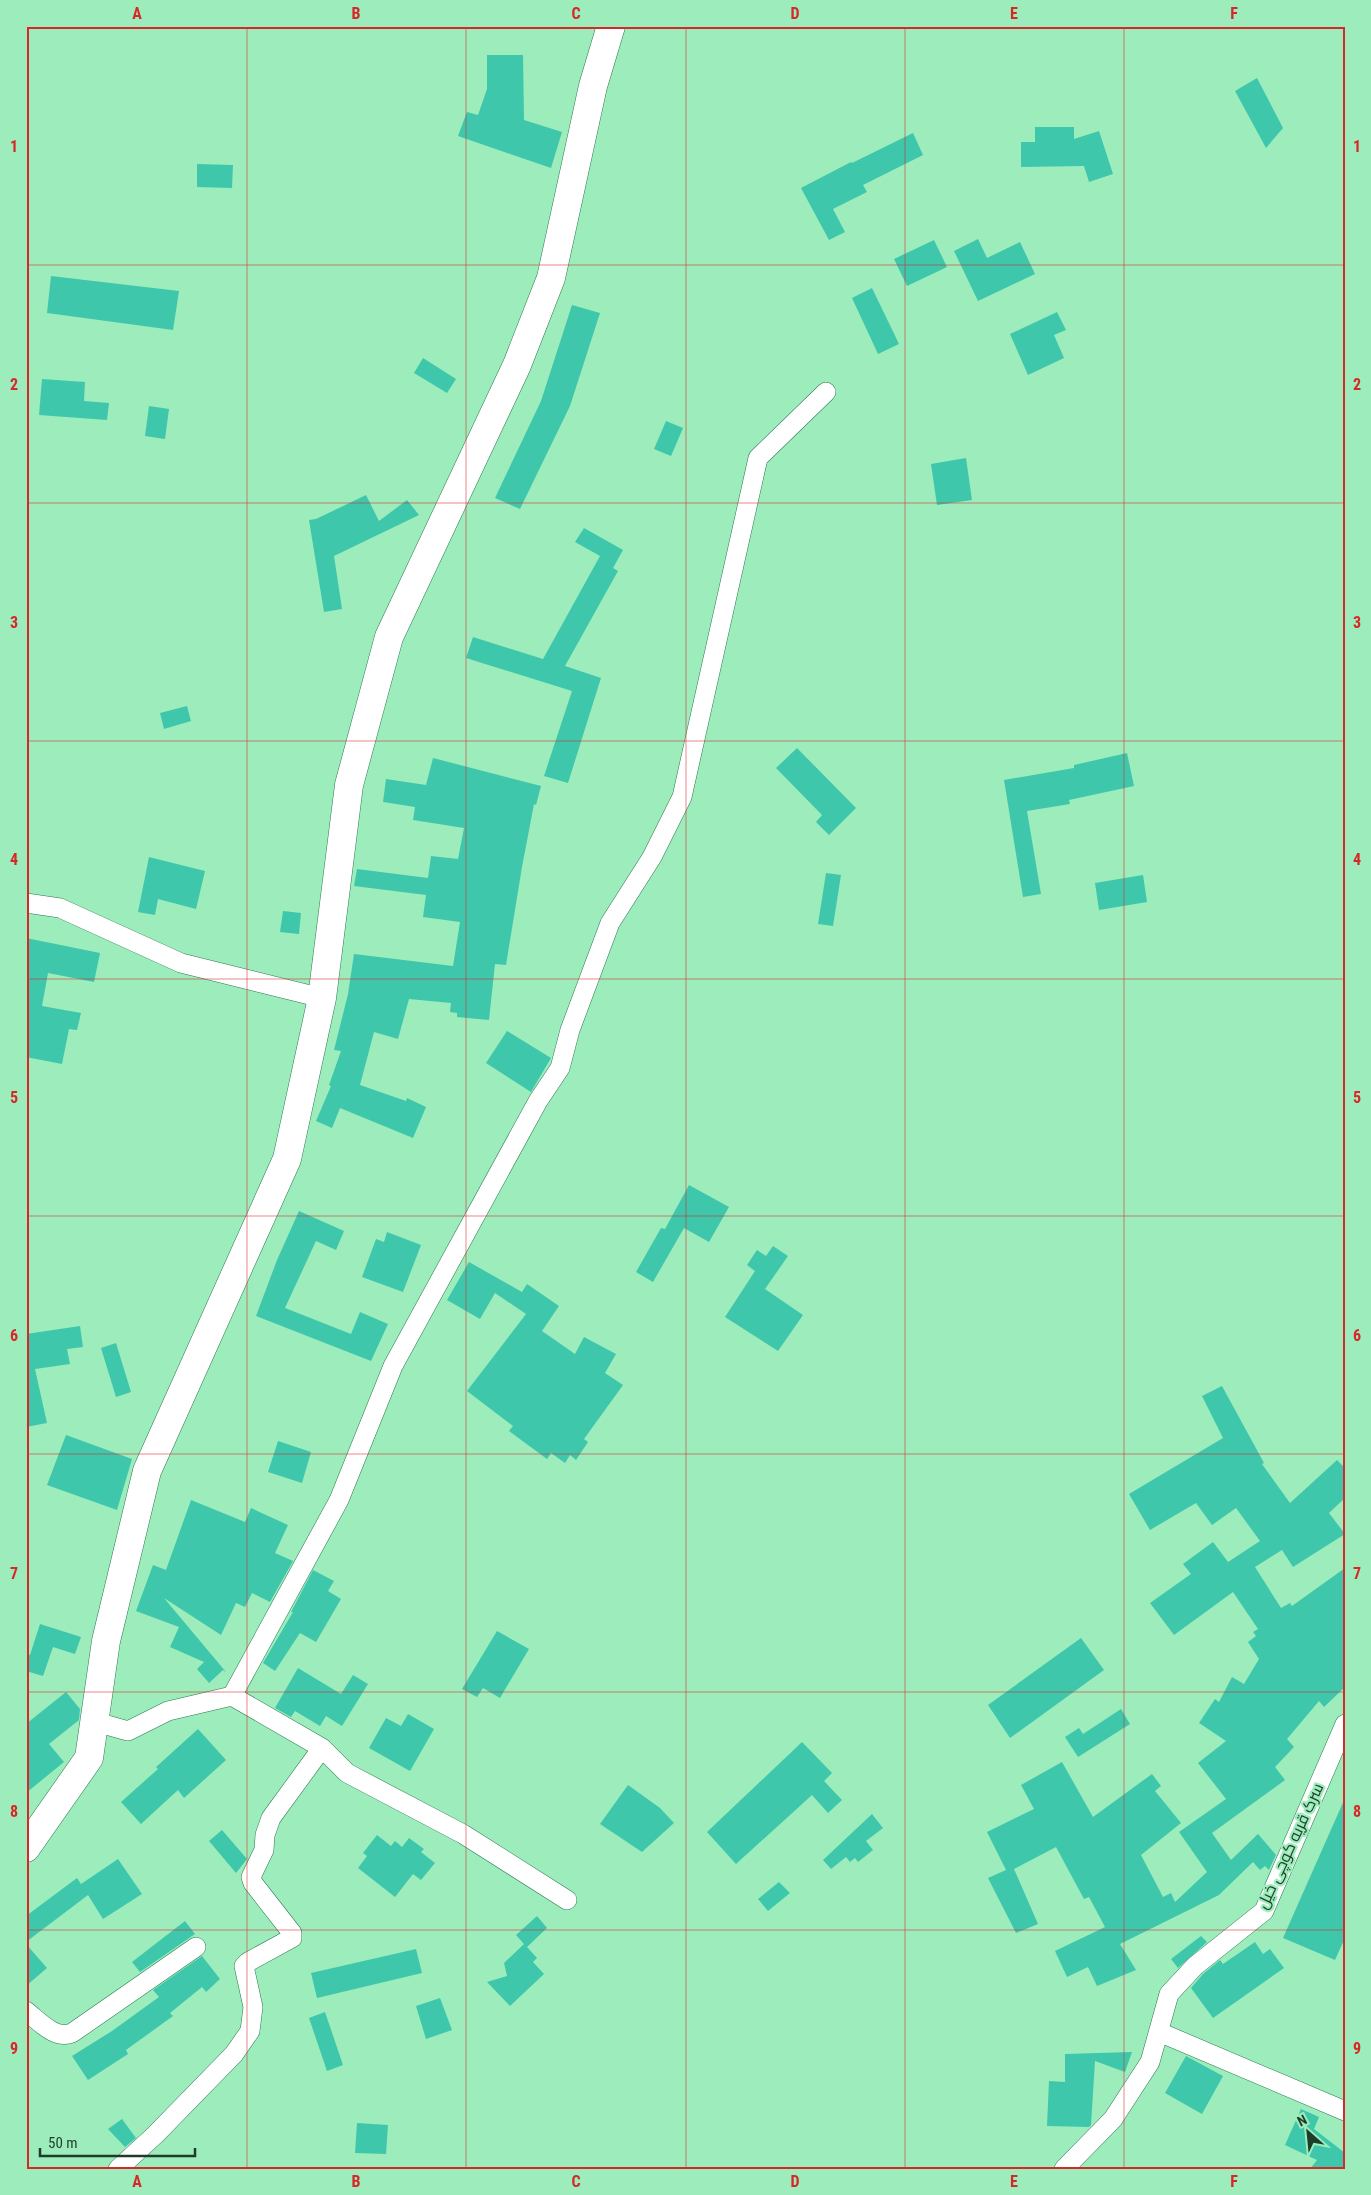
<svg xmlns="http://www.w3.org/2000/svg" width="1371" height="2195" viewBox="0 0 1371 2195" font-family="'Roboto Condensed',Cairo,sans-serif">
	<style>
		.building { fill: #3fc7ac }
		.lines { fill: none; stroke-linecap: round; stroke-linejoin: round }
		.street-casing { stroke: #29794f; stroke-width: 20 }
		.highway-casing { stroke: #29794f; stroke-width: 29 }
		.street { stroke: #fff; stroke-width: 19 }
		.highway { stroke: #fff; stroke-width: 28 }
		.grid { fill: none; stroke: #d62828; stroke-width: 1; stroke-opacity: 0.55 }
		.labels { text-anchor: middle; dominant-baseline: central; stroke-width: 4.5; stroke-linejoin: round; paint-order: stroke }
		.street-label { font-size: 16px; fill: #1d3d2a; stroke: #9decbc }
		.neatline { fill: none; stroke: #d62828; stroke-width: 2 }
		.grid-label { font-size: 16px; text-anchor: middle; font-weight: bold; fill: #d62828 }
	</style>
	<rect width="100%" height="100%" fill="#9decbc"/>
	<path class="building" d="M487,55H523L524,120L562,132L551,168L458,136L467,112L478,115L487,89Z
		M1257,78L1283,128L1266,148L1235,91Z
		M1035,127H1074V139L1099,131L1113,174L1089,182L1084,166L1021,167V142H1035Z
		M913,133L923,155L863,185L867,192L833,209L845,232L829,240L801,188L851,162L852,163Z
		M197,164L233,165L232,188L197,187Z
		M978,239L987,258L1020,242L1035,274L978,301L954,251Z
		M934,240L947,267L907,286L894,259Z
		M51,276L179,291L173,330L47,313Z
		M872,288L899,344L878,354L852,298Z
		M572,305L600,313L570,406L520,509L495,498L541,401Z
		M1057,312L1066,330L1054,335L1064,358L1028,375L1010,334Z
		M423,358L456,379L447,393L414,373Z
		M42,379L85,382L84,401L109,403L107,420L39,415Z
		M149,406L169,409L165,439L145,436Z
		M666,421L683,428L671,456L654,449Z
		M966,458L972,500L937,505L931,464Z
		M366,495L379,521L407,500L419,515L334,556L342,609L324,612L309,520L316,519Z
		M584,528L623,550L613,568L618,571L565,666L601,678L568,783L544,776L572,691L466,658L473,637L543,659L600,556L575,542Z
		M187,706L191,721L164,729L160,713Z
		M797,748L856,808L829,835L816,822L822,815L776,768Z
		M1127,753L1134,786L1069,800L1070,804L1027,811L1041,894L1023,897L1004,780L1074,768V765Z
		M433,758L541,786L536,805L534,804L522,867L506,965L495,964L489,1020L457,1017V1013L450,1012L451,1003L409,999L398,1039L374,1032L360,1085L406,1101L407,1098L426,1107L413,1138L340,1108L332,1128L316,1121L331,1086L329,1085L341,1051L334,1050L348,994L354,954L453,966L460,922L423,917L426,895L354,886L357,869L428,878L431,856L458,859L464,828L413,820L415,807L383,802L386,779L426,785Z
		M149,857L205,871L196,909L158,899L155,915L138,912Z
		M826,873L841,875L833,926L818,924Z
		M1143,875L1147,902L1099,910L1095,883Z
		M283,911L301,913L299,934L280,932Z
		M26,938L100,953L94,982L48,973L42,1006L81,1013L77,1030L69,1029L62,1064L26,1057Z
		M507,1031L551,1058L531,1092L486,1063Z
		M689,1185L729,1207L709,1242L684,1228L653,1282L636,1272L661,1228L665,1229Z
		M299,1211L344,1231L336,1250L316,1241L285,1308L351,1334L360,1312L388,1324L371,1361L256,1316L277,1260Z
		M387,1232L421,1245L403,1292L362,1277L376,1239L384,1242Z
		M773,1246L788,1256L765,1289L803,1315L778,1351L725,1317L755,1271L747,1265L757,1250L766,1256Z
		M469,1262L522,1292L527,1284L559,1306L542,1331L575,1354L584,1337L616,1354L605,1373L623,1385L584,1439L588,1442L576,1460L570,1455L565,1463L551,1453L547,1459L509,1431L513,1426L467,1391L526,1314L495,1293L480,1319L447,1300Z
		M80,1326L83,1347L67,1349L70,1364L35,1369L47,1423L26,1427V1334Z
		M116,1343L131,1392L116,1397L101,1348Z
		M1222,1386L1264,1463L1262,1464L1290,1503L1337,1460L1345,1468V1498L1329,1513L1345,1534L1293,1567L1282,1550L1255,1567L1281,1608L1290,1603L1292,1606L1345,1568V1687L1324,1707L1319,1701L1287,1739L1294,1747L1275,1767L1285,1780L1212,1833L1231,1860L1258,1834L1276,1855L1269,1870L1265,1866L1260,1870L1253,1862L1219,1895L1120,1944L1136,1970L1097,1986L1088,1967L1067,1977L1055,1951L1105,1927L1089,1897L1084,1899L1056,1847L1014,1869L1038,1924L1016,1933L988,1878L1006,1870L987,1832L1034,1809L1021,1785L1062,1762L1093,1817L1152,1774L1161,1786L1155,1791L1181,1823L1141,1855L1163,1897L1171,1893L1175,1902L1207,1872L1179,1832L1226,1799L1198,1763L1226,1741L1199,1723L1215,1699L1219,1702L1232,1677L1244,1684L1259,1659L1248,1642L1256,1636L1253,1632L1258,1629L1233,1592L1174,1635L1150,1603L1191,1574L1183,1564L1213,1542L1228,1562L1260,1541L1236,1508L1212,1525L1196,1503L1150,1530L1129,1494L1223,1438L1202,1396Z
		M66,1435L132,1459L117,1510L47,1485Z
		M278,1441L311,1452L302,1483L268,1472Z
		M191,1500L245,1522L251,1508L288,1525L275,1553L293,1561L270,1602L252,1593L245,1607L236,1603L221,1635L164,1598L226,1672L223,1670L209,1683L197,1669L204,1662L170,1647L179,1627L136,1611L153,1565L166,1570Z
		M313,1570L334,1581L328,1591L341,1599L316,1642L300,1633L275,1671L263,1663L293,1612H291Z
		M40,1624L81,1637L75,1654L53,1647L43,1676L26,1671V1654L30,1655Z
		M497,1631L529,1649L500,1698L483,1688L477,1697L462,1689Z
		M1081,1638L1104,1670L1010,1738L988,1705Z
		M298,1668L341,1694L353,1675L368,1684L342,1726L326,1716L320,1726L295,1711L291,1717L275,1708Z
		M66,1692L80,1709L79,1720L49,1744L64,1762L26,1793V1724Z
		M1121,1709L1130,1724L1078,1757L1065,1737L1079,1728L1083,1734Z
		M408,1714L434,1729L410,1771L369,1748L386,1718L401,1726Z
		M198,1729L226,1760L184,1798L178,1790L141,1824L121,1802L158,1769L156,1767Z
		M802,1742L832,1773L824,1781L842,1800L828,1813L812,1795L736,1864L707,1832Z
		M628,1785L660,1808L674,1823L642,1852L600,1824Z
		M1345,1798V1938L1335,1960L1283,1938Z
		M872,1814L883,1828L866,1841L873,1850L858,1862L855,1858L850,1862L846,1857L831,1869L823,1860Z
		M222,1830L247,1859L236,1873L209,1841Z
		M377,1835L391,1846L395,1841L402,1847L409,1838L424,1849L421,1852L435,1863L421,1880L413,1874L395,1897L358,1868L367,1856L363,1853Z
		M118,1859L142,1894L103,1919L88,1895L26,1942V1916L77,1878L81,1884Z
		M779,1882L790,1893L768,1911L758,1899Z
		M537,1916L547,1928L527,1947L537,1958L533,1962L544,1974L510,2006L487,1982L507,1976L504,1963L524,1944L516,1935Z
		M185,1921L195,1934L140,1972L132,1962Z
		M1201,1936L1207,1942L1178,1968L1171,1959Z
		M1255,1942L1263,1954L1270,1949L1284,1968L1213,2018L1191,1988L1203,1974L1220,1960L1223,1964Z
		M26,1944L47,1968L26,1986Z
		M416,1949L422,1973L317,1998L311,1973Z
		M202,1956L220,1979L206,1992L202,1987L170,2013L173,2016L126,2050L128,2054L88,2080L72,2056L112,2031L159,1997L153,1990Z
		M440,1998L452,2030L426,2039L416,2006Z
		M325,2012L343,2065L327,2071L309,2018Z
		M1132,2052L1125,2072L1095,2061L1091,2125L1089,2127L1047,2126L1049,2081L1065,2082V2054Z
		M1186,2056L1223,2076L1202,2114L1165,2093Z
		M1301,2109L1319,2117L1314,2129L1345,2153V2169H1310L1317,2160L1285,2145Z
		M122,2119L136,2138L125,2147L108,2129Z
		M357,2123L388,2125L386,2154L355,2153Z"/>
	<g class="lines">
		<g class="street-casing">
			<path id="street" d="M26,903L60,908L181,963L322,998
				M232,1696L339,1500L393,1366L538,1101L560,1068L570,1030L610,923L652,857L682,797L758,458L826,392
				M96,1722L128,1731L168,1711L232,1696L322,1748L347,1773L463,1834L567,1900
				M26,2011C39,2021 55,2040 72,2033L196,1947
				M1159,2032L1345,2111
				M118,2169L155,2135L234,2054L250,2031L253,2007L244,1966L248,1962L292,1938V1933L253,1883L251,1877L264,1850L265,1835L271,1818L322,1748
				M1064,2169L1113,2119L1150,2062L1169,1994L1195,1966L1264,1911L1345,1724"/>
		</g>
		<g class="highway-casing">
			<path id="highway" d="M26,1848L89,1758L106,1641L147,1471L287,1159L322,998L349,785L389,637L517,365L551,278L593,86L611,26"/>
		</g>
		<use href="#street" class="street"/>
		<use href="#highway" class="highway"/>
	</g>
	<path class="grid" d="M247,26V2169M466,26V2169M686,26V2169M905,26V2169M1124,26V2169M26,265H1345M26,503H1345M26,741H1345M26,979H1345M26,1216H1345M26,1454H1345M26,1692H1345M26,1930H1345"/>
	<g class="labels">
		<g class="street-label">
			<text transform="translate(1290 1846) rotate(-65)">سرک قریه کوچی خیل</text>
		</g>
	</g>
	<rect width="1371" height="2195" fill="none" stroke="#9decbc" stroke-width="55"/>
	<g transform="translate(1308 2132) rotate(333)" stroke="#9decbc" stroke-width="4" paint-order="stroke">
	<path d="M0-4L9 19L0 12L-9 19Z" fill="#1d3d2a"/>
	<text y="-8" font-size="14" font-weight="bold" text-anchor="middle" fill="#1d3d2a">N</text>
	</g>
	<path d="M40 2148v8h155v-8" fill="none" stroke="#1d3d2a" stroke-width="2.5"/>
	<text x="48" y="2148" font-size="15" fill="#1d3d2a" stroke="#9decbc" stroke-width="4" paint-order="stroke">50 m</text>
	<rect x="28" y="28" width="1316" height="2140" class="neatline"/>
	<g class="grid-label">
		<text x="137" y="19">A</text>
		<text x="356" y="19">B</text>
		<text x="576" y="19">C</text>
		<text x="795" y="19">D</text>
		<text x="1014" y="19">E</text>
		<text x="1234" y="19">F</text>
		<text x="14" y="152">1</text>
		<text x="1357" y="152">1</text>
		<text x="14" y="390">2</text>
		<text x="1357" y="390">2</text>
		<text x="14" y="628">3</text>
		<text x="1357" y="628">3</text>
		<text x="14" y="865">4</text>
		<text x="1357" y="865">4</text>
		<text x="14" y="1103">5</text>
		<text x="1357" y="1103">5</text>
		<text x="14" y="1341">6</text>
		<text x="1357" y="1341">6</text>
		<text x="14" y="1579">7</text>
		<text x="1357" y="1579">7</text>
		<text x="14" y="1817">8</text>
		<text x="1357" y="1817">8</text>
		<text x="14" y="2054">9</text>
		<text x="1357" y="2054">9</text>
		<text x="137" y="2187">A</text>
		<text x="356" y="2187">B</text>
		<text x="576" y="2187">C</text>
		<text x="795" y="2187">D</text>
		<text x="1014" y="2187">E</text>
		<text x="1234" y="2187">F</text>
	</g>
</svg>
